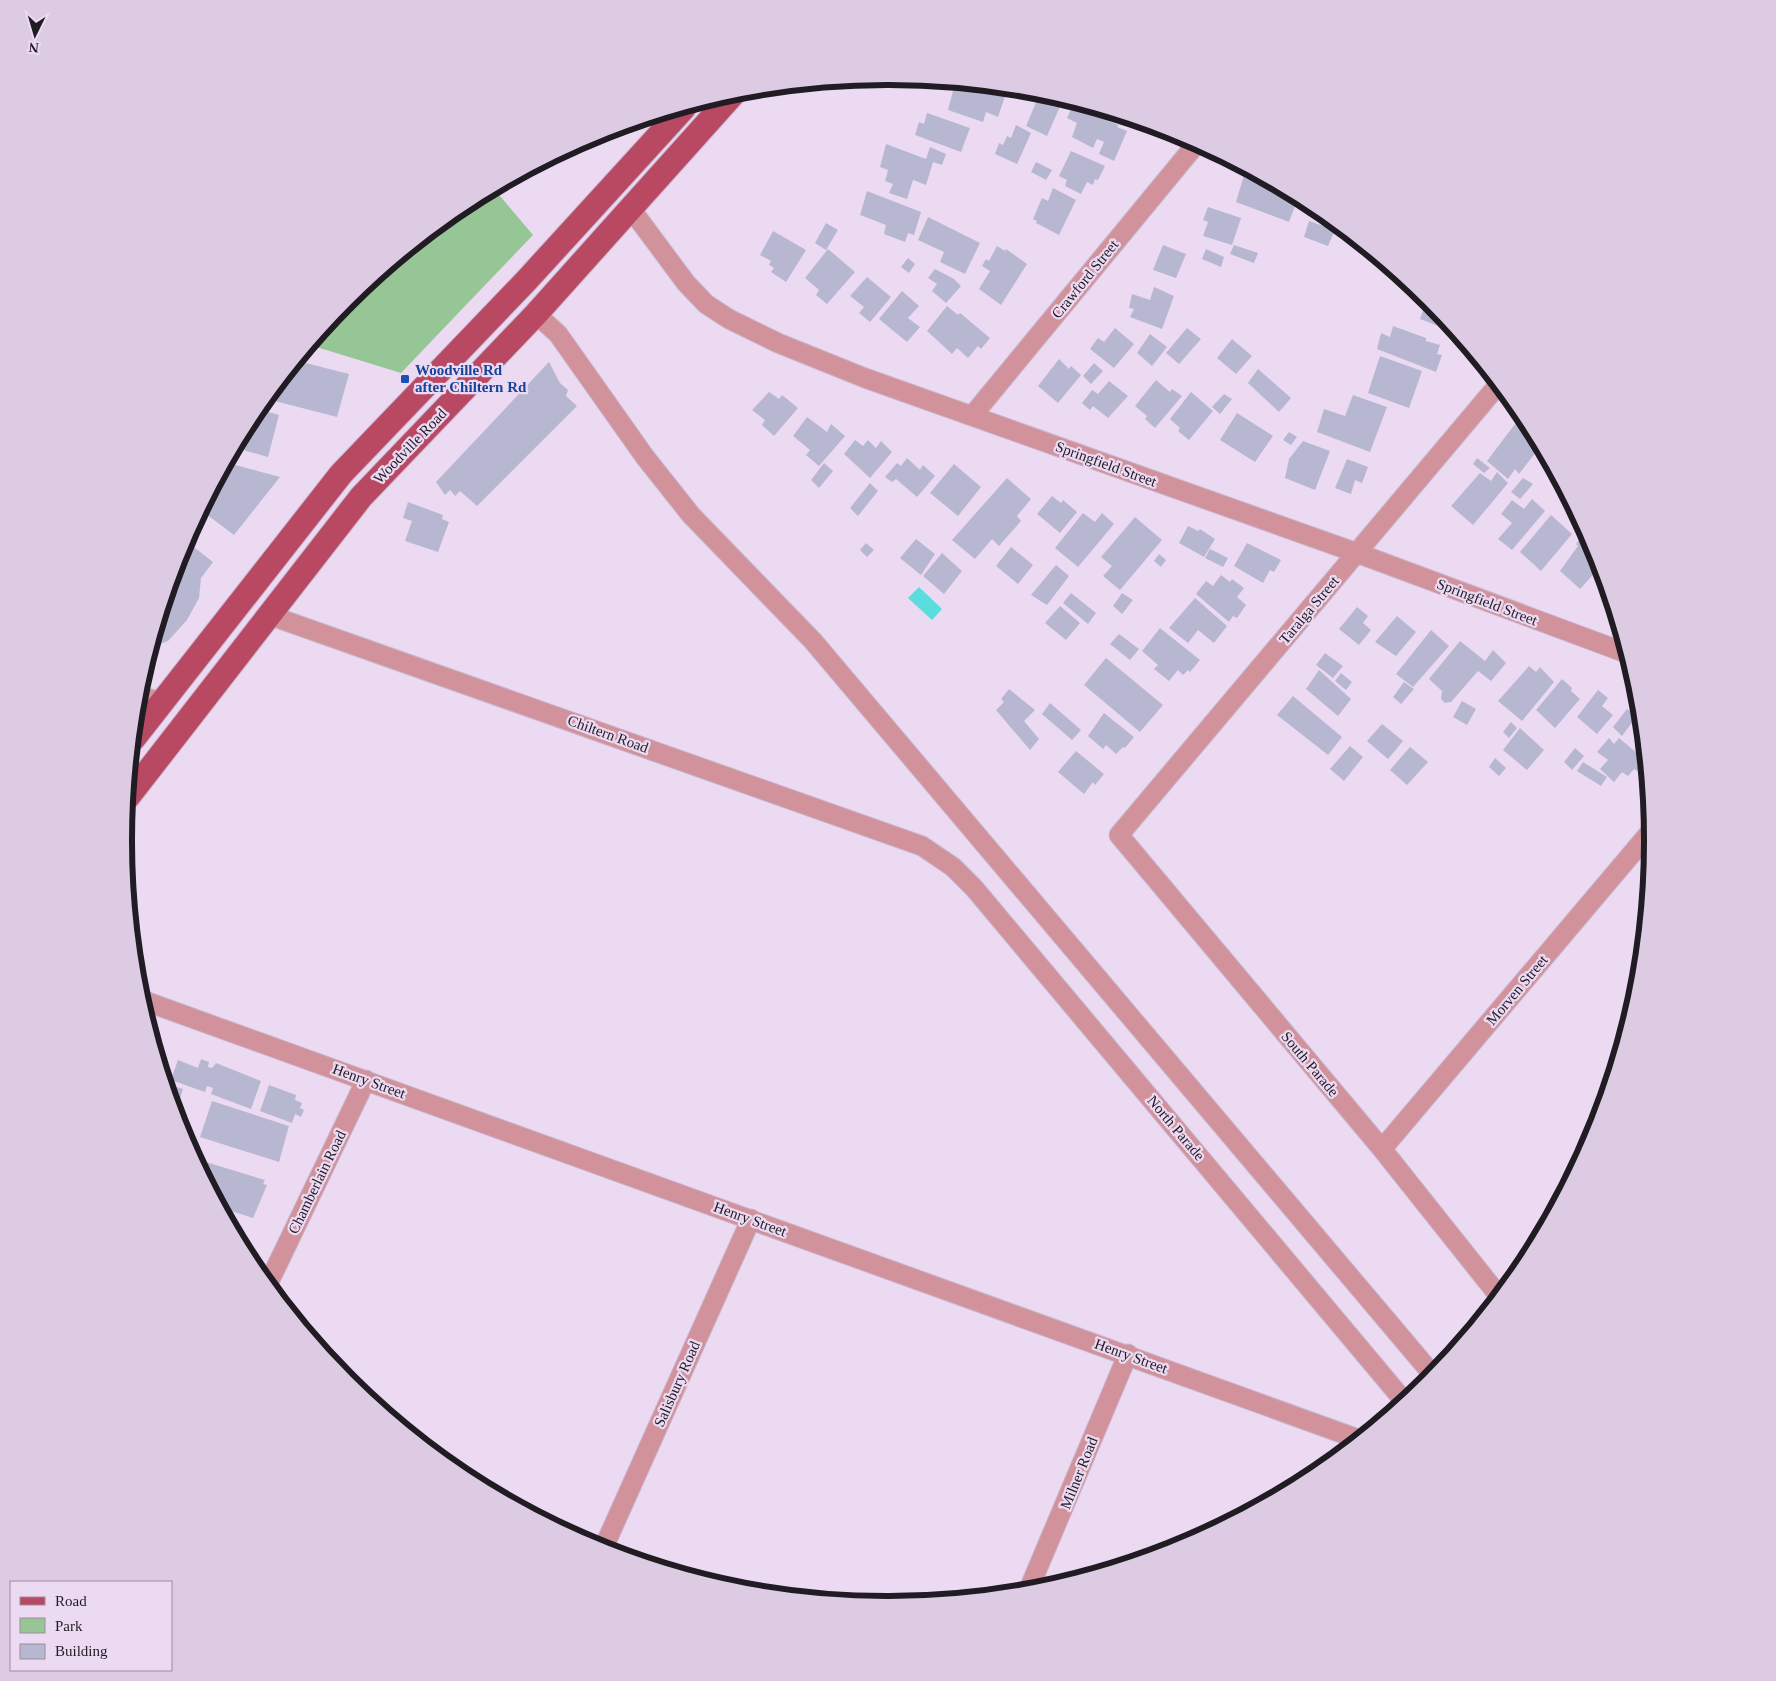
<svg xmlns="http://www.w3.org/2000/svg" width="1776" height="1681" viewBox="0 0 1776 1681" font-family="'Times New Roman',serif">
	<style>
		.green { fill: #96c696 }
		.water { fill: #5bdcdd }
		.building { fill: #b8b7d2 }
		.lines { fill: none; stroke-linecap: round; stroke-linejoin: round }
		.minor-casing { stroke: #c7b8ce; stroke-width: 21 }
		.major-casing { stroke: #c7b8ce; stroke-width: 26 }
		.minor { stroke: #d2929c; stroke-width: 19 }
		.major { stroke: #b94863; stroke-width: 24 }
		.transit-dot { fill: #1a4fb4; stroke: #ecdaf3; stroke-width: 2 }
		.labels { text-anchor: middle; dominant-baseline: central; stroke-width: 4.5; stroke-linejoin: round; paint-order: stroke }
		.street-label { font-size: 15px; fill: #211b24; stroke: #ecdaf3 }
		.transit-label { font-size: 15px; font-weight: bold; fill: #164399; stroke: #ecdaf3; text-anchor: start }
		.rim { fill: none; stroke: #211b24; stroke-width: 6 }
	</style>
	<rect width="100%" height="100%" fill="#ecdaf3"/>
	<path class="green" d="M494,189L533,235L401,373L310,345L348,300L464,205Z"/>
	<path class="water" d="M919,587L942,609L932,620L908,598Z"/>
	<path class="building" d="M963,84L979,85L1005,96L998,117L986,112L983,122L948,110L954,87L961,90Z
		M993,87L1011,88L1008,94L992,88Z
		M1040,93L1062,102L1047,136L1026,126Z
		M1073,105L1118,125L1117,127L1127,131L1114,161L1099,154L1104,142L1097,139L1093,148L1072,137L1077,123L1067,118Z
		M1095,108L1126,118L1123,124L1093,112Z
		M927,113L970,128L961,152L915,135L919,122L924,124Z
		M1016,125L1031,133L1017,164L995,154L999,143L1003,145L1007,136L1011,138Z
		M591,137L592,141L574,149L573,147Z
		M886,144L926,159L930,147L946,154L942,165L933,162L926,185L913,180L907,199L889,193L893,184L885,181L888,170L880,167Z
		M1071,151L1105,166L1098,180L1095,179L1093,185L1087,182L1081,194L1065,186L1067,180L1059,176Z
		M1036,162L1052,170L1046,180L1031,172Z
		M1244,175L1298,198L1289,222L1236,202Z
		M1053,188L1076,200L1059,235L1036,223L1037,221L1033,219L1042,198L1048,201Z
		M867,191L921,212L914,235L908,233L905,242L884,234L886,225L860,215Z
		M1208,207L1241,218L1232,245L1203,236L1208,222L1203,220Z
		M928,217L980,243L965,274L940,262L944,252L918,240Z
		M1309,221L1335,230L1328,246L1304,237Z
		M826,223L838,230L826,250L815,243Z
		M773,231L806,250L786,282L771,272L774,268L769,265L771,261L760,255Z
		M1163,245L1186,254L1176,278L1153,270Z
		M1234,245L1258,253L1254,263L1230,254Z
		M997,246L1005,251L1006,249L1027,264L1001,305L979,289L990,271L982,266L986,259L989,261Z
		M828,249L855,272L827,304L816,295L819,290L805,278Z
		M1206,249L1224,257L1221,267L1202,259Z
		M908,258L915,264L909,273L901,267Z
		M935,269L954,279L961,286L946,303L932,291L937,284L928,278Z
		M867,277L891,297L870,322L859,313L864,307L850,296Z
		M1406,281L1423,296L1403,289Z
		M1154,287L1174,296L1162,329L1130,317L1134,309L1129,308L1132,294L1150,300Z
		M902,291L919,306L908,318L920,327L907,342L879,319Z
		M1427,299L1429,300L1454,332L1420,319Z
		M947,306L958,315L960,313L990,338L981,349L978,346L968,358L957,348L952,354L927,331Z
		M1393,326L1426,338V341L1440,345L1437,354L1442,355L1436,372L1377,349L1381,333L1390,337Z
		M1115,328L1134,344L1114,368L1090,349L1098,338L1104,342Z
		M1187,328L1201,339L1179,364L1166,353Z
		M1150,334L1167,347L1152,366L1137,353Z
		M1232,339L1252,356L1236,374L1217,358Z
		M1380,356L1422,371L1409,408L1368,393Z
		M1059,359L1069,369L1071,366L1081,375L1058,403L1038,386Z
		M298,361L349,374L337,417L267,399Z
		M549,362L560,383L568,390L566,396L577,406L477,506L460,491L455,496L450,490L445,495L436,482Z
		M1094,363L1103,371L1091,384L1083,376Z
		M1258,369L1291,398L1279,412L1248,383Z
		M1156,380L1170,392L1172,389L1182,396L1155,428L1145,419L1147,416L1135,406Z
		M1109,381L1128,396L1108,418L1093,406L1090,410L1082,403L1092,390L1098,394Z
		M769,392L779,399L782,395L798,408L774,436L762,425L765,420L752,410Z
		M1191,392L1213,411L1189,440L1178,431L1180,428L1170,419Z
		M1224,394L1232,399L1220,414L1212,407Z
		M1353,395L1387,407L1370,452L1317,432L1324,409L1345,416Z
		M258,409L279,415L268,457L236,448Z
		M1237,413L1273,436L1255,462L1220,440Z
		M807,417L827,432L831,424L845,436L819,466L806,455L810,450L793,436Z
		M1515,424L1532,437L1530,438L1540,447L1519,474L1515,469L1508,479L1487,461Z
		M1289,432L1297,437L1291,445L1283,440Z
		M855,440L863,446L868,440L876,448L881,441L892,452L870,478L844,454Z
		M1303,441L1330,451L1315,490L1285,478L1289,459Z
		M907,458L920,470L923,465L935,476L917,497L896,479L892,482L885,477L897,463L901,466Z
		M1477,458L1490,468L1484,473L1473,464Z
		M1347,459L1368,467L1362,483L1355,480L1351,494L1335,488Z
		M228,463L280,477L234,535L202,511Z
		M824,463L833,471L819,488L811,480Z
		M954,464L981,487L958,516L930,493Z
		M1497,472L1508,483L1473,525L1451,506L1480,473L1491,481Z
		M1007,478L1031,499L1017,516L1021,521L999,546L992,539L975,559L952,540Z
		M1523,478L1533,484L1520,499L1511,492Z
		M870,483L878,491L858,516L850,508Z
		M1052,496L1061,503L1063,500L1077,512L1060,533L1037,514Z
		M1532,499L1545,511L1512,550L1498,539L1512,523L1501,514L1512,500L1524,509Z
		M408,502L443,515L442,519L449,522L438,552L405,541L412,521L403,518Z
		M1083,513L1095,522L1102,513L1114,524L1078,567L1055,548Z
		M1551,515L1572,534L1541,571L1520,552Z
		M1135,517L1162,540L1120,590L1103,576L1112,566L1101,557Z
		M1188,526L1198,531L1200,529L1215,539L1204,557L1179,543Z
		M1586,532L1594,548L1600,567L1580,589L1560,571L1578,546L1576,544Z
		M916,539L935,554L921,575L900,558Z
		M186,541L213,562L201,578L199,598L187,620L168,641L152,647Z
		M866,543L874,550L867,557L860,550Z
		M1247,543L1281,560L1274,572L1270,570L1263,583L1234,566Z
		M1011,547L1033,565L1018,584L996,566Z
		M1210,549L1228,558L1223,567L1205,558Z
		M942,553L962,571L944,594L923,576Z
		M1159,554L1166,560L1161,567L1154,561Z
		M1056,565L1069,576L1047,605L1031,595Z
		M1221,575L1230,582L1232,579L1244,588L1237,597L1246,605L1237,618L1233,616L1229,622L1196,594L1206,581L1213,586Z
		M1071,593L1096,613L1088,624L1063,603Z
		M1122,593L1133,600L1122,614L1113,606Z
		M1195,598L1227,626L1214,643L1198,630L1188,643L1169,628Z
		M1060,606L1080,623L1066,640L1045,623Z
		M1357,607L1368,616L1363,623L1371,630L1359,645L1339,629Z
		M1397,616L1416,632L1396,656L1375,642Z
		M1160,628L1200,660L1190,672L1188,670L1183,675L1178,670L1169,681L1154,669L1158,665L1142,651Z
		M1431,630L1449,646L1413,687L1396,674Z
		M1119,634L1139,649L1130,660L1110,644Z
		M1460,641L1485,661L1493,650L1506,663L1491,681L1478,671L1451,702L1445,703L1441,699L1442,691L1429,679Z
		M1325,653L1343,666L1333,678L1316,665Z
		M1106,658L1163,705L1140,732L1084,685Z
		M1529,666L1536,672L1540,667L1554,682L1522,721L1498,701Z
		M1319,670L1351,699L1338,716L1306,689Z
		M1341,673L1352,682L1346,690L1335,681Z
		M1562,679L1572,688L1571,691L1580,699L1555,728L1536,710Z
		M1404,682L1414,689L1401,704L1393,697Z
		M1009,689L1035,710L1024,721L1039,739L1030,750L996,710L1004,702L1001,699Z
		M1598,690L1608,698L1602,706L1613,715L1597,734L1577,717Z
		M1293,696L1342,737L1328,755L1277,715Z
		M1462,701L1476,709L1467,725L1453,717Z
		M1050,703L1081,730L1072,740L1042,714Z
		M1627,709L1637,716L1622,736L1613,727Z
		M1104,713L1134,737L1125,748L1123,747L1116,754L1106,745L1103,749L1088,736Z
		M1511,722L1517,728L1509,738L1503,732Z
		M1382,724L1403,741L1388,759L1367,741Z
		M1520,728L1544,750L1527,770L1503,750Z
		M1609,738L1614,744L1619,738L1644,759L1645,763L1637,771L1634,769L1628,776L1622,772L1614,782L1600,769L1608,760L1597,752Z
		M1350,746L1363,757L1344,781L1330,769Z
		M1410,747L1428,762L1407,785L1390,770Z
		M1575,748L1584,756L1572,770L1564,762Z
		M1076,751L1104,774L1095,785L1093,782L1084,794L1058,772Z
		M1495,758L1506,768L1499,776L1489,767Z
		M1583,762L1607,777L1601,786L1577,771Z
		M201,1059L209,1062L208,1067L212,1068L216,1063L261,1081L251,1109L211,1094L213,1088L207,1086L205,1092L171,1080L178,1060L198,1068Z
		M167,1084L183,1089L177,1108L174,1107Z
		M269,1085L296,1095L295,1100L302,1103L300,1108L304,1110L301,1117L295,1114L292,1123L260,1111Z
		M212,1101L289,1126L279,1162L200,1137Z
		M196,1159L265,1180L263,1184L267,1185L253,1218L222,1208Z"/>
	<g class="lines">
		<g class="minor-casing">
			<path id="minor" d="M631,209L686,283L706,304L729,319L778,343L865,378L1357,553L1626,653
				M536,314L558,334L645,457L691,515L813,641L1433,1375
				M1498,385L1119,835L1382,1149L1499,1296
				M972,416L1197,143
				M269,615L922,846L953,867L974,888L1404,1401
				M138,696L162,702
				M142,1000L1358,1439
				M1382,1149L1651,831
				M268,1284L366,1080
				M603,1549L751,1219
				M1028,1591L1128,1354"/>
		</g>
		<g class="major-casing">
			<path id="major" d="M134,738L341,474L526,281L684,108
				M128,797L361,497L536,314L735,92"/>
		</g>
		<use href="#minor" class="minor"/>
		<use href="#major" class="major"/>
	</g>
	<rect class="transit-dot" x="400" y="374" width="10" height="10" rx="2.5"/>
	<g class="labels">
		<g class="street-label">
			<text transform="translate(1085 279) rotate(-51)">Crawford Street</text>
			<text transform="translate(410 446) rotate(-46)">Woodville Road</text>
			<text transform="translate(1106 464) rotate(20)">Springfield Street</text>
			<text transform="translate(1487 602) rotate(21)">Springfield Street</text>
			<text transform="translate(1309 610) rotate(-50)">Taralga Street</text>
			<text transform="translate(608 734) rotate(20)">Chiltern Road</text>
			<text transform="translate(1517 990) rotate(-50)">Morven Street</text>
			<text transform="translate(1310 1064) rotate(50)">South Parade</text>
			<text transform="translate(369 1081) rotate(20)">Henry Street</text>
			<text transform="translate(1176 1128) rotate(50)">North Parade</text>
			<text transform="translate(317 1182) rotate(-64)">Chamberlain Road</text>
			<text transform="translate(750 1219) rotate(20)">Henry Street</text>
			<text transform="translate(1131 1356) rotate(20)">Henry Street</text>
			<text transform="translate(677 1384) rotate(-66)">Salisbury Road</text>
			<text transform="translate(1079 1473) rotate(-68)">Milner Road</text>
		</g>
		<g class="transit-label">
			<text x="415" y="370">Woodville Rd<tspan x="415" dy="17">after Chiltern Rd</tspan></text>
		</g>
	</g>
	<path d="M0 0H1776V1681H0ZM887 85H889A755 755 0 0 1 1644 840V841A755 755 0 0 1 889 1596H887A755 755 0 0 1 132 841V840A755 755 0 0 1 887 85Z" fill="#dccbe2" fill-rule="evenodd"/>
	<path class="rim" d="M887 85H889A755 755 0 0 1 1644 840V841A755 755 0 0 1 889 1596H887A755 755 0 0 1 132 841V840A755 755 0 0 1 887 85Z"/>
	<rect x="10" y="1581" width="162" height="90" fill="#ecdaf3" stroke="#9b8ea0"/>
	<rect x="20" y="1597" width="25" height="8" fill="#b94863" stroke="#9b8ea0"/>
	<text x="55" y="1606" font-size="15" fill="#211b24">Road</text>
	<rect x="20" y="1618" width="25" height="15" fill="#96c696" stroke="#9b8ea0"/>
	<text x="55" y="1631" font-size="15" fill="#211b24">Park</text>
	<rect x="20" y="1644" width="25" height="15" fill="#b8b7d2" stroke="#9b8ea0"/>
	<text x="55" y="1656" font-size="15" fill="#211b24">Building</text>
	<g transform="translate(35 35) rotate(185)" stroke="#ecdaf3" stroke-width="4" paint-order="stroke">
	<path d="M0-4L9 19L0 12L-9 19Z" fill="#211b24"/>
	<text y="-8" font-size="14" font-weight="bold" text-anchor="middle" fill="#211b24">N</text>
	</g>
</svg>
